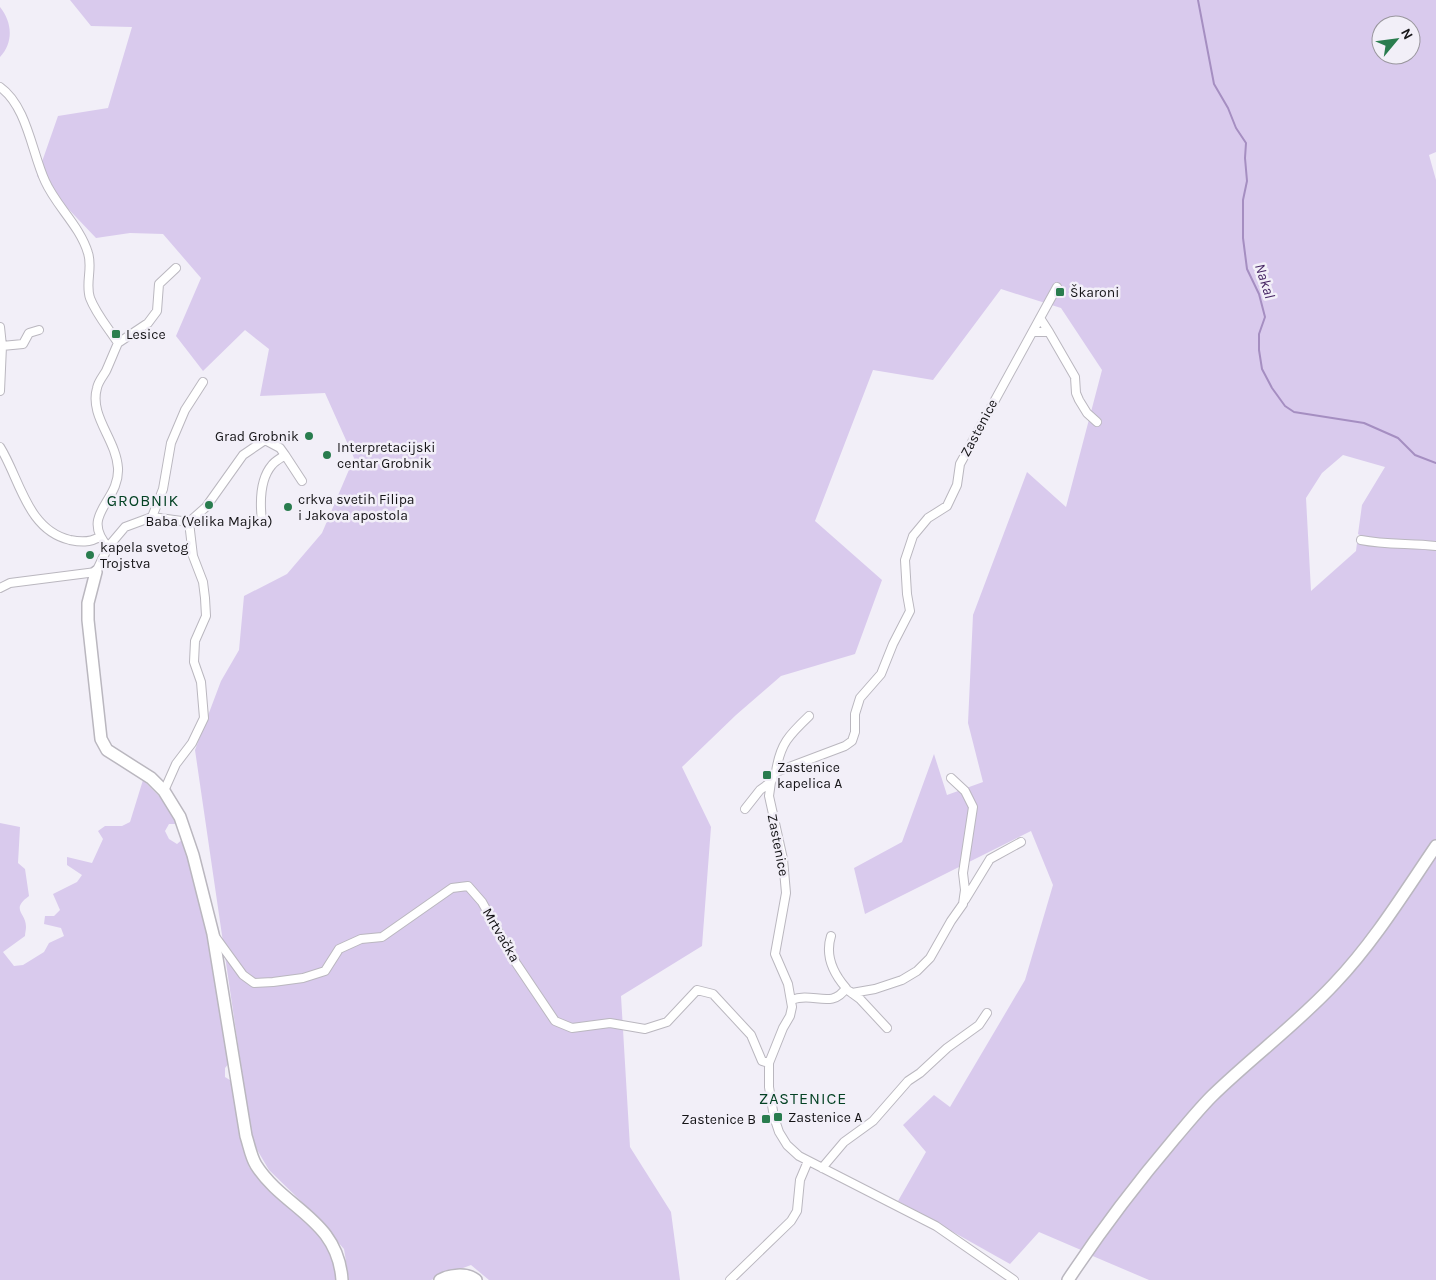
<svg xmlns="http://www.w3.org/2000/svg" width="1436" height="1280" viewBox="0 0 1436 1280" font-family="Karla,sans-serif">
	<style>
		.green { fill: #d9caed; fill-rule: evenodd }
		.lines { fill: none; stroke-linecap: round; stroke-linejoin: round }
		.stream { stroke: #a58ec1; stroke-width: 2 }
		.street-casing { stroke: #bab7bf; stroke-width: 10 }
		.secondary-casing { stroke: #bab7bf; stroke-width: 14 }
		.street { stroke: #fff; stroke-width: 8 }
		.secondary { stroke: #fff; stroke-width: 11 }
		.poi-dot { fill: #297c4e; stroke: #f2eff8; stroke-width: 2 }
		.labels { text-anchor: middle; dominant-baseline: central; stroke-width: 5; stroke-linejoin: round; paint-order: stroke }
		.poi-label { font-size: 14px; fill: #151417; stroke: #f2eff8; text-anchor: start }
		.street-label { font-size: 14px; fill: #151417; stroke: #f2eff8 }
		.water-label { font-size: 15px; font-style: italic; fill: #452563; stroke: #f2eff8 }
		.quarter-label { font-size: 16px; letter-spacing: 1px; fill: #054325; stroke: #f2eff8 }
	</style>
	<rect width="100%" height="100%" fill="#f2eff8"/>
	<path class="green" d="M70,0H1436V152L1429,155L1436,180V545L1366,539L1358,534L1362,505L1385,467L1343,455L1322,473L1306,498L1311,591L1356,551L1357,543L1436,549V839L1377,925L1349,962L1119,1199L1081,1250L1039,1232L1010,1264L898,1201L926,1152L903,1125L934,1095L950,1107L1025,980L1053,885L1031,831L865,914L854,868L902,842L934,754L947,795L983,782L968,723L973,615L1027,472L1066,507L1102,370L1061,308L1001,289L933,380L873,370L815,521L882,580L855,654L781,676L736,715L682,767L711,827L702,946L621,996L630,1147L671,1212L680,1280H489L471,1265L431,1280H349L344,1249L306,1206L269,1170L252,1141L195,750L221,681L239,650L244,596L287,574L322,533L354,458L325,393L260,396L269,349L245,330L203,371L176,336L201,278L163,234L130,233L96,238L37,176L58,116L108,108L132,27L91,26ZM1381,25H1411V55H1381Z
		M0,7C12,22 14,42 0,57Z
		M143,780L174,811L178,824H169L165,831L169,839L177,844L184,838L207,925L231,1061L225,1068V1077L233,1082L249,1167L271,1193L288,1204L320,1233L338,1266V1280H0V823L20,827L18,863L25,869L29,896C10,910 26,912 26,927C26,930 25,933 25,936L3,952L14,966L23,965L44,952L49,943L64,936L61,928L44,924L45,916H54L60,910L53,894L77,882L82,875L67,865V857L92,863L103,839L98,831L105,826H122L130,822Z
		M1436,853V1280H1149L1088,1254L1103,1233L1216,1097L1307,1017Z"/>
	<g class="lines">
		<path class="stream" d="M1198,0L1214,84L1228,108L1236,128L1246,143L1245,158L1247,181L1243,200V238L1247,269L1259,294L1265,317L1259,334V350L1262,369L1272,388L1285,406L1294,412L1364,423L1398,438L1415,455L1436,463"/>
		<g class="street-casing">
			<path id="street" d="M0,87C27,106 32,153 45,181C56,206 80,226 88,253C93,268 85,283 90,298C96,314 109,329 118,343C114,352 110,362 106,371C103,376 98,382 97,388C89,416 116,439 118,468C120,502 79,514 108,547L96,572L10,583L0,588
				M0,327L2,346
				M1033,332H1049L1040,318
				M1049,332L1075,377L1076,393L1079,400L1087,413L1097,422
				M118,343L148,323L157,311L159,284L176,268
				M0,391L2,346L23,344L29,333L39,330
				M0,447C20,479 27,530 70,540C80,542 90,543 99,537
				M285,455L302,481
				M152,517L189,522L206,507L243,455L265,440L280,448L285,455C281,458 275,461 272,465C260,479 260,504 262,521
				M1361,540C1386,545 1411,543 1436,546
				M108,547L125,527L152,517L163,489L171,443L185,410L203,382
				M776,772C780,744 789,735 809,716
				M164,791L176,764L192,743L204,718L201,682L194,662L195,641L206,616L205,598L203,582L193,556L189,522
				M745,809L760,790L771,782
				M965,900L990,859L1021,842
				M214,935L243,975L254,983L273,982L303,978L325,971L339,949L361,939L382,937L452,888L468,886L482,902L516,963L555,1021L572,1028L610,1023L645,1029L667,1022L697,990L713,994L751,1035L762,1061L769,1063
				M849,991L860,999L887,1028
				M852,993L875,989L902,980L917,971L930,958L951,921L963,904L965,890L963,873L973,807L965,791L951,778
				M792,1000C812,991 832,1010 846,988C833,973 825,955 831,936
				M822,1168L844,1142L873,1121L908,1081L920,1073L947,1048L979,1025L987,1013
				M730,1280L791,1221L797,1211L800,1180L808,1161
				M1014,1280L936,1226L799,1156L787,1145L779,1132L774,1117L769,1087V1063L783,1028L790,1016L792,1007L788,984L775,954L786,893L783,859L769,796L771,782L776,772L845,746L852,741L855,732V714L860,698L881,674L893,644L910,611L907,594L905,560L913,536L928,518L947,506L957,485L960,464L1057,287"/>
		</g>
		<g class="secondary-casing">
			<path id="secondary" d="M96,572L88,603V620L101,739L107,750L151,778L164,791L180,817L193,855L213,934L246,1136C249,1145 251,1157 256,1165C284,1209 338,1219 342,1280
				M440,1280C449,1275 466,1272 476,1280
				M1068,1280C1101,1230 1136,1184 1175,1138C1187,1124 1199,1109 1212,1096C1252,1057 1297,1024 1335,983C1374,942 1404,893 1436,846"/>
		</g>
		<use href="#street" class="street"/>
		<use href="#secondary" class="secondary"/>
	</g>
	<g class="poi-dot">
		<rect x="1055" y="287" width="10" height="10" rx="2.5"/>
		<rect x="111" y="329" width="10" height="10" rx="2.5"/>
		<circle cx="309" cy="436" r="5"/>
		<circle cx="327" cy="455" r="5"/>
		<circle cx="209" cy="505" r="5"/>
		<circle cx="288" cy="507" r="5"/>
		<circle cx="90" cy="555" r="5"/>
		<rect x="762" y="770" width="10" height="10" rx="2.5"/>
		<rect x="773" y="1112" width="10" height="10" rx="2.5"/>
		<rect x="761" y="1114" width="10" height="10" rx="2.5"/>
	</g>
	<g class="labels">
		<g class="poi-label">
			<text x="1070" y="292">Škaroni</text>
			<text x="126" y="334">Lesice</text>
			<text x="299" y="436" text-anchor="end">Grad Grobnik</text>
			<text x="337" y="447">Interpretacijski<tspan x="337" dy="16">centar Grobnik</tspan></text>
			<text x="298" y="499">crkva svetih Filipa<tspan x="298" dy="16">i Jakova apostola</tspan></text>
			<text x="209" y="521" text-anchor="middle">Baba (Velika Majka)</text>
			<text x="100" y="547">kapela svetog<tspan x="100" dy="16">Trojstva</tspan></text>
			<text x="777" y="767">Zastenice<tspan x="777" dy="16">kapelica A</tspan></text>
			<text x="788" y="1117">Zastenice A</text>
			<text x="756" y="1119" text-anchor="end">Zastenice B</text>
		</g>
		<g class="street-label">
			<text transform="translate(979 428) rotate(-62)">Zastenice</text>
			<text transform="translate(778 845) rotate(79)">Zastenice</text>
			<text transform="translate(501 935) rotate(60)">Mrtvačka</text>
		</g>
		<g class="water-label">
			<text transform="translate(1265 281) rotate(72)">Nakal</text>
		</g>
		<g class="quarter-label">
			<text x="143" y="500">GROBNIK</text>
			<text x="803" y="1098">ZASTENICE</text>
		</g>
	</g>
	<g transform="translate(1396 40) rotate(61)"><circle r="24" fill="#f2eff8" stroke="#9a979e"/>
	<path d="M0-4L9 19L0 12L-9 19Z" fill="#297c4e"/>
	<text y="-8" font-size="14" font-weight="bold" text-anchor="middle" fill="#151417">N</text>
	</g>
</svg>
